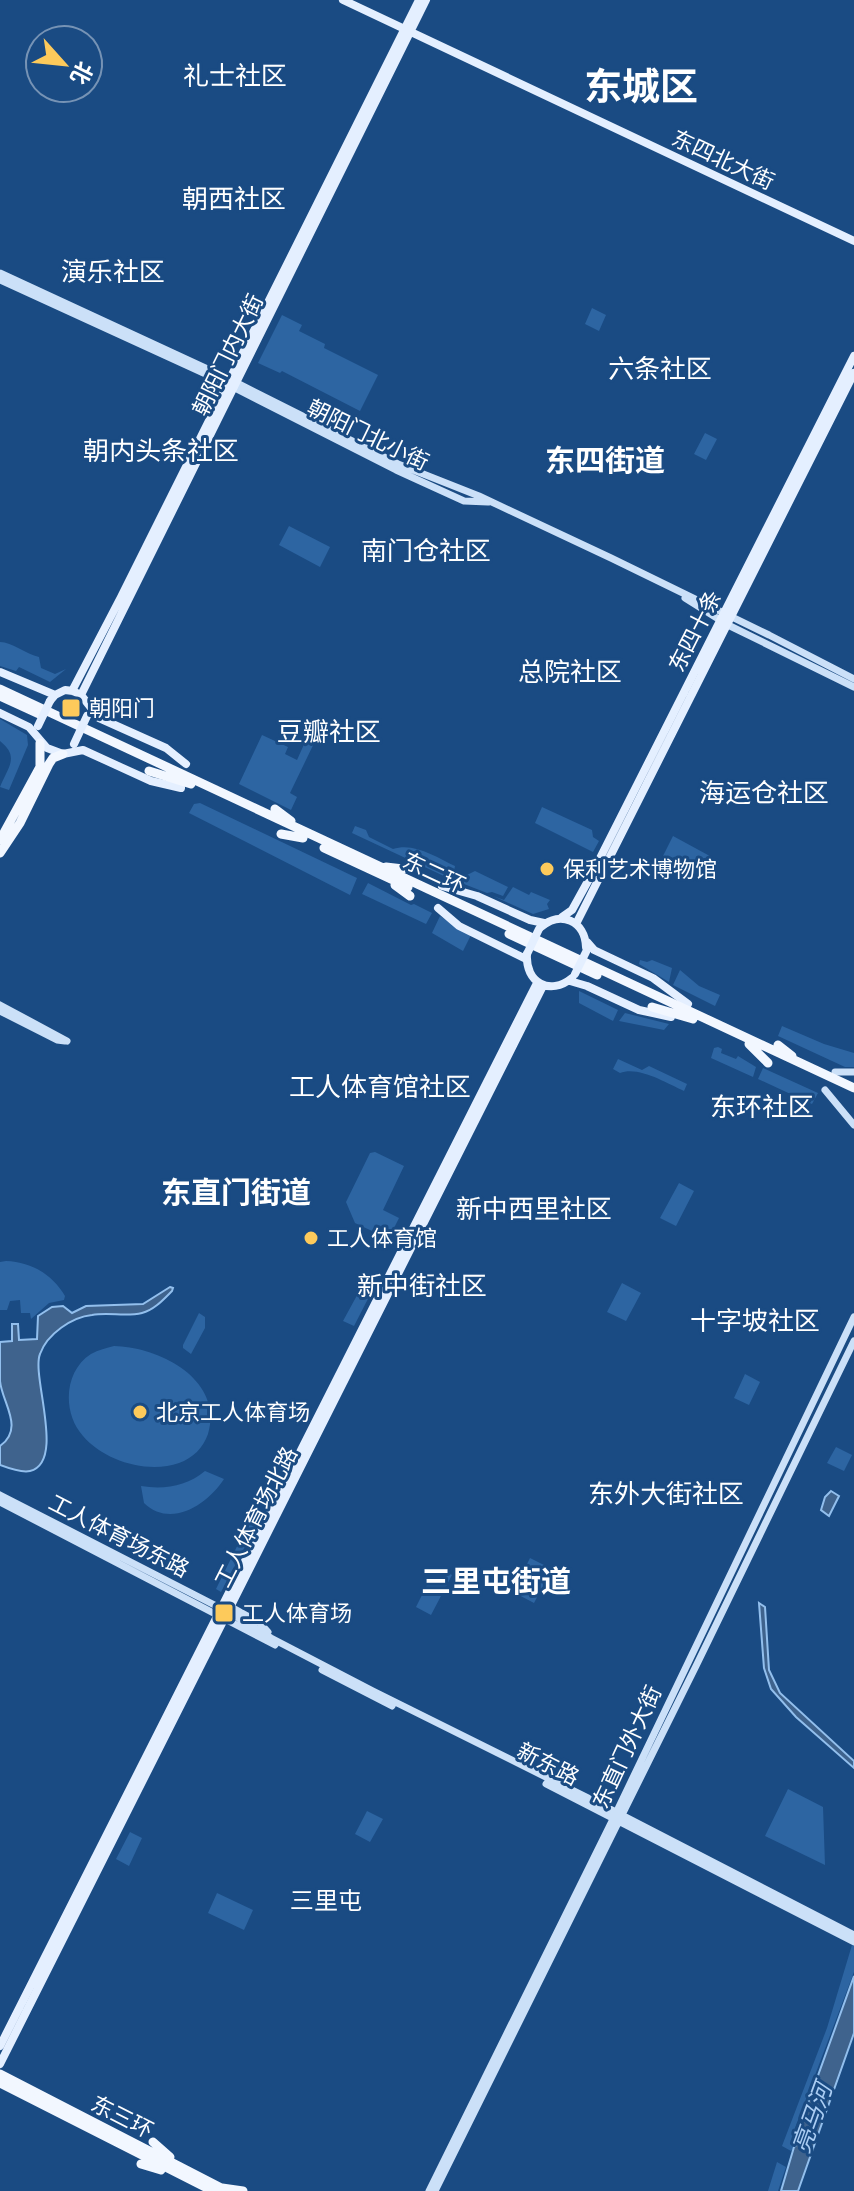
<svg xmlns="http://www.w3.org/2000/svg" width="854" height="2191" viewBox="0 0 854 2191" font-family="Arial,'Noto Sans SC',sans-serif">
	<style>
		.green { fill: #2d65a2 }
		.water { fill: #3f638d; stroke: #92bfed; stroke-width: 2 }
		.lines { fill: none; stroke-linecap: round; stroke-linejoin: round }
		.secondary { stroke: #cbe0f8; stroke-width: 7 }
		.primary { stroke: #e4efff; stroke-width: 8 }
		.trunk { stroke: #f2f7ff; stroke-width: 9 }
		.primary-bridge { stroke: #e4efff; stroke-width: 8 }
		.poi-dot { fill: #fdca5b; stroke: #1a4b83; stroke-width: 3 }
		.labels { text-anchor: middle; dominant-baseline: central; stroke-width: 6; stroke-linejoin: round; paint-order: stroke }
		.street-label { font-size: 22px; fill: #fff; stroke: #1a4b83 }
		.poi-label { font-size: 22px; fill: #fff; stroke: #1a4b83; text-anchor: start }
		.neighbourhood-label { font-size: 24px; fill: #fff; stroke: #1a4b83 }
		.water-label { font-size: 24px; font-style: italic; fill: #abcdf3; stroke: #1a4b83 }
		.quarter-label { font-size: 26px; fill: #fff; stroke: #1a4b83 }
		.district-label { font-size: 30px; font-weight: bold; fill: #fff; stroke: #1a4b83 }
		.town-label { font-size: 38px; font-weight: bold; fill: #fff; stroke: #1a4b83 }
	</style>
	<rect width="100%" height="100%" fill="#1a4b83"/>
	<path class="green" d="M592,308L606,315L599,331L585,324Z
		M282,315L302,325L299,331L325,344L324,348L378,375L360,411L282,371L280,373L258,363Z
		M705,433L717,439L706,460L694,454Z
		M289,526L330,547L320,567L279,545Z
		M0,642C12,642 26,654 39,657L41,668L55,674L66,669L50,682L19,667L16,671L0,666Z
		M0,719L27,735L28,745L9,790L0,787C8,767 20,757 0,741Z
		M310,731L318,735L290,793L297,797L291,810L239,784L262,735L288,747L285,754L297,760Z
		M200,803L357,878L350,895L189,813L194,804Z
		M542,807L592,830L593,837L599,841L593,852L535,823Z
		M355,826L366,830L369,837L393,849C414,842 436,857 455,866L454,871L467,875L475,871L508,887L503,896L492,892L487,893L446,877L352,833Z
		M673,836L719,861L709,878L663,856Z
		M368,883L411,905L414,904L432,913L426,924L362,894Z
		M513,887L529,895L531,892L550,900L547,904L549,909L533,914L493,896L504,900Z
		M440,916L471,935L463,951L432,933Z
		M640,960L647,962L652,960L672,968L669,982L639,964Z
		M680,970L699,986L720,995L715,1006L673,985Z
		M579,991L618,1010L613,1021L579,1003Z
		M625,1013L669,1024L664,1030L619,1021Z
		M782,1026L824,1044L854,1053V1067H845L778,1036Z
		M718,1047L722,1049L721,1053L736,1059L738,1056L756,1067L753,1077L711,1058L714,1048Z
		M618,1059L642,1070L649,1066L687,1084L684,1091C666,1083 639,1066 620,1073L613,1069Z
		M763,1068L818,1093L812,1104L758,1079Z
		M375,1152L404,1166L383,1210L399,1218L391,1234L375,1226L372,1231L355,1223L346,1202L370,1153Z
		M679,1183L694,1191L676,1226L660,1218Z
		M6,1261C31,1262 52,1274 65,1296L64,1300L49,1303L31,1319L30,1313H21L20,1300L10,1301L7,1310H0V1262Z
		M622,1283L641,1293L626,1321L607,1312Z
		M361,1288L371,1293L354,1326L343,1321Z
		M199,1313L205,1317V1328L191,1354L183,1348V1345Z
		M114,1346C159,1347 224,1379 208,1434C203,1448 193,1458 179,1463C148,1474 104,1461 83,1436C62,1413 64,1371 91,1354C98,1350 107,1348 114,1346Z
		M745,1374L760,1382L749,1405L734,1398Z
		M836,1447L852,1455L844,1471L827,1463Z
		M205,1471L224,1479C208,1504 171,1529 144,1503L141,1486C164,1490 187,1486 205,1471Z
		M250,1520L257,1524L221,1592L216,1589Z
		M530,1558L552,1569L534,1603L513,1592Z
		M436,1567L452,1575L431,1615L416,1607Z
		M788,1789L823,1807L825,1865L765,1836Z
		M367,1811L383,1819L370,1842L355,1834Z
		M130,1832L142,1838L129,1866L116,1859Z
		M217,1893L253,1910L244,1930L208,1913Z
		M852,1945L854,1946V1972L795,2128L799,2136L798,2144L791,2151L782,2146L827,2028Z
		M777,2162L786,2167L778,2191H768Z"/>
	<path class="water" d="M170,1287L173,1288L172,1291C163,1300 154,1310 142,1313C126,1317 109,1312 92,1315C72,1317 47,1334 40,1354C31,1376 66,1462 30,1471C22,1473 8,1468 0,1465V1446C25,1428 2,1403 0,1381C0,1368 0,1354 0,1342L12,1341V1324H18L19,1340L37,1339L38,1316L52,1307L63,1306L72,1313L86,1306L143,1304Z
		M831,1491L839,1496L829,1516L821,1510L825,1497Z
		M759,1603L765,1607L769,1670L780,1693L854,1761V1768L796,1717L771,1689L764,1668Z
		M854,1976V2033L798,2191H781L794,2147L798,2144L799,2128Z"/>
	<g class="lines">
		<path class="secondary" d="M0,273L229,379L398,464L479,496L611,558L769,635L854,679
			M0,280L221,381L396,470L464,501L488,502
			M685,598L728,625L854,687
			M0,1005L67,1041
			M0,1011L57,1040L65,1041
			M835,1072H854
			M825,1090L854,1125
			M0,1495L232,1614L271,1638L373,1691L604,1806L854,1935
			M0,1502L275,1645
			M231,1607L260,1623L268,1632
			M322,1670L392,1706
			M546,1784L854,1942
			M429,2191L616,1813L854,1317
			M435,2191L696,1666L854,1341"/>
		<path class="primary" d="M343,0L854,241
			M0,672L55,695
			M72,691L121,597L419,0
			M81,695L426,0
			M50,701L55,695L65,690L73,691L81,695L99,718L166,748L186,764
			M0,713L29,727L47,748L63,754L83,750L151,781L181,788
			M442,886L477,896L530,920L544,923
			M438,908L459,926L526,959
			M562,917L572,910L593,872L854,356
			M577,922L854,373
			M541,927C561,910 585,921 586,947
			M587,942L594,950L653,978L688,1004
			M527,954C525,983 550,996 572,978
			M570,981L587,986L639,1010L671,1017
			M0,2046L537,983
			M0,2064L543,986"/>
		<path class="trunk" d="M0,689L854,1088
			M0,696L39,714
			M149,771L191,784
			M275,809L291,821
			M281,834L303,838
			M0,840L40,767V743
			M324,848L408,887
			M0,853L20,823L49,764L53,758L63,754
			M386,867L403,869
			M395,885L410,896
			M509,934L597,975
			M652,1007L693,1019
			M749,1044L768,1063
			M778,1045L792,1056
			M0,2074L227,2191
			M0,2083L213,2191
			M153,2142L170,2157
			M141,2164L161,2170
			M222,2188L243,2191"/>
		<path class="primary-bridge" d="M38,726L50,701
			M74,744L87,716
			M527,954L539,929
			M575,974L586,952"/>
	</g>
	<g class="poi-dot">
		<rect x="61" y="698" width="20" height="20" rx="4"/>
		<circle cx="547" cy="869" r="8"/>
		<circle cx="311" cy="1238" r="8"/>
		<circle cx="140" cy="1412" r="8"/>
		<rect x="214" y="1603" width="20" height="20" rx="4"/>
	</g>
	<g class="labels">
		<g class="street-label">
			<text transform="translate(723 160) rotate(25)">东四北大街</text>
			<text transform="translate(228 355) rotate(-64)">朝阳门内大街</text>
			<text transform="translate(368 435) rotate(26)">朝阳门北小街</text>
			<text transform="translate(695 631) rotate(-63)">东四十条</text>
			<text transform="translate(434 873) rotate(25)">东二环</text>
			<text transform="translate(256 1517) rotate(-63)">工人体育场北路</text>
			<text transform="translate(119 1536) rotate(27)">工人体育场东路</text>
			<text transform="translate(627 1747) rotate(-65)">东直门外大街</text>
			<text transform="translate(548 1764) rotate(27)">新东路</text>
			<text transform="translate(122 2117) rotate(27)">东三环</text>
		</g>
		<g class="poi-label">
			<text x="89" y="708">朝阳门</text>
			<text x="563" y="869">保利艺术博物馆</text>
			<text x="327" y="1238">工人体育馆</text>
			<text x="156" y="1412">北京工人体育场</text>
			<text x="242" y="1613">工人体育场</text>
		</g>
		<g class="neighbourhood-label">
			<text x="326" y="1900">三里屯</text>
		</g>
		<g class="water-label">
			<text transform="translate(812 2118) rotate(-70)">亮马河</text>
		</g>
		<g class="quarter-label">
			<text x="235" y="76">礼士社区</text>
			<text x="234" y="199">朝西社区</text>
			<text x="113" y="272">演乐社区</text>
			<text x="660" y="369">六条社区</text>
			<text x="161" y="451">朝内头条社区</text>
			<text x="426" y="551">南门仓社区</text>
			<text x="570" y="672">总院社区</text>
			<text x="329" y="732">豆瓣社区</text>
			<text x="764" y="793">海运仓社区</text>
			<text x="380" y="1087">工人体育馆社区</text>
			<text x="762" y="1107">东环社区</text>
			<text x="534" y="1209">新中西里社区</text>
			<text x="422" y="1286">新中街社区</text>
			<text x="755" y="1321">十字坡社区</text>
			<text x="666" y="1494">东外大街社区</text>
		</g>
		<g class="district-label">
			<text x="605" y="460">东四街道</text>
			<text x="236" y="1192">东直门街道</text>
			<text x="496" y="1581">三里屯街道</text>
		</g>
		<g class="town-label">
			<text x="641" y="87">东城区</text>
		</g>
	</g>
	<g transform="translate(64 64) rotate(117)"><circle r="38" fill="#1a4b83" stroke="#7693b5" stroke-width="2"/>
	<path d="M0-6L14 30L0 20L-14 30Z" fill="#fdca5b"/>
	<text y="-12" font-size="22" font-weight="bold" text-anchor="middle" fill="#ffffff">北</text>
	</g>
</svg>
